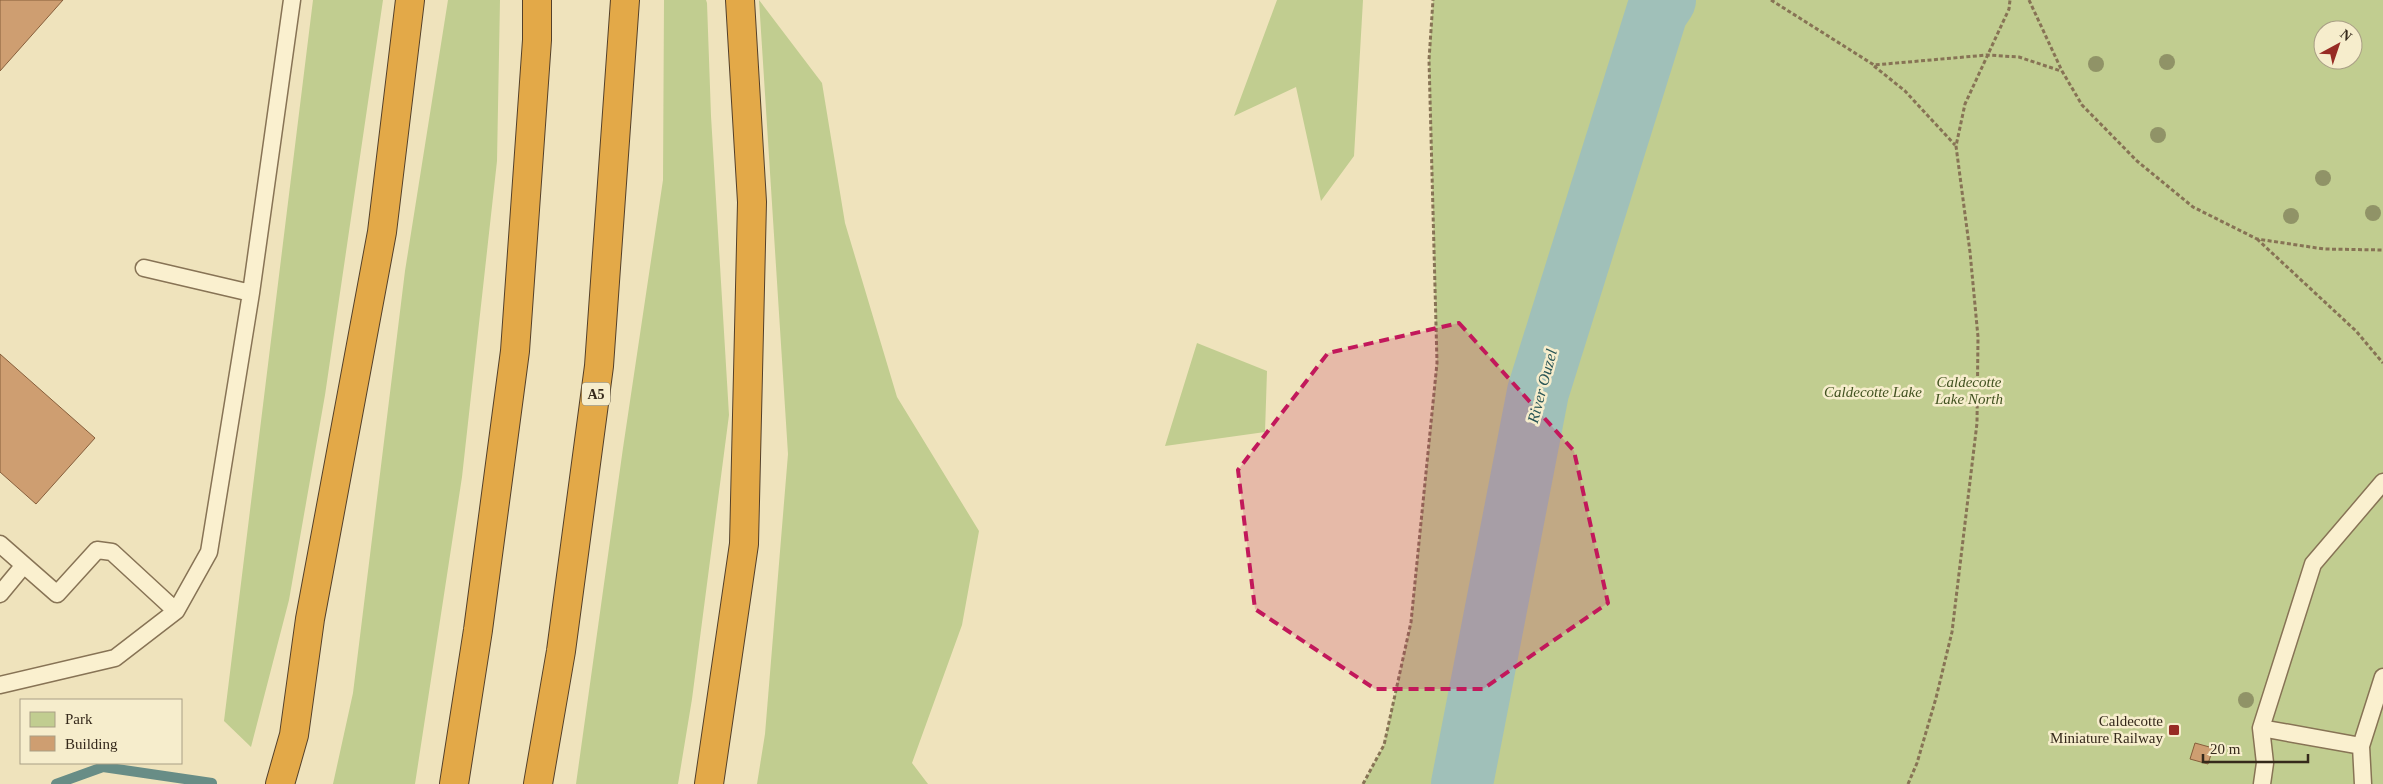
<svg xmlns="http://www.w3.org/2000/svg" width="2383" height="784" viewBox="0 0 2383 784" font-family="Georgia,serif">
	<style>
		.green { fill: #c1cd90; fill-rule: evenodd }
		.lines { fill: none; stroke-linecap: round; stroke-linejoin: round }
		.stream { stroke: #688d86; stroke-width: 10 }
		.river { stroke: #a0c0b9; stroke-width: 62 }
		.building { fill: #ce9e71; stroke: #865e3b }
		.lane-casing { stroke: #877355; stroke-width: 19 }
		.highway-casing { stroke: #54402a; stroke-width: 30 }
		.path { stroke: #877355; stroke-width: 3; stroke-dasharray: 4 2.5; stroke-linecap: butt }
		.lane { stroke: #faf0cf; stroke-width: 16 }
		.highway { stroke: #e3a948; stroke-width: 28 }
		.tree { fill: #909367 }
		.marked { fill: #c2185b; fill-opacity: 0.2; stroke: #c2185b; stroke-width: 4; stroke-dasharray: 10 6; stroke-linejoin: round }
		.poi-dot { fill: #972b24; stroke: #f6edcc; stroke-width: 2 }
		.labels { text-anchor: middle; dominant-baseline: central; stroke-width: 5; stroke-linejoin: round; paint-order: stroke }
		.shield { fill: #f6edcc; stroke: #6f6450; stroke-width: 1 }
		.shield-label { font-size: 14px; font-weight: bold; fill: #35291b }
		.park-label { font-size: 15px; font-style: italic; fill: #425221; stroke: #f6edcc }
		.poi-label { font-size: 15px; fill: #35291b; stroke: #f6edcc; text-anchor: end }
		.water-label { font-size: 16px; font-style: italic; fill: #295556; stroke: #f6edcc }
	</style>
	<rect width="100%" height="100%" fill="#efe3bc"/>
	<path class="green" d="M313,0H383L325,395L289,600L251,747L224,721Z
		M448,0H500L497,161L462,477L415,784H333L353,693L405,271Z
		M664,0H706L707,3L711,116L729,415L692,699L678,784H576L623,448L663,180Z
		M759,0L822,83L845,223L897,397L979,531L962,625L912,763L928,784H757L765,734L788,454Z
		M1277,0H1363L1354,156L1321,201L1296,87L1234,116Z
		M1433,0H2383V784H1363L1384,745L1411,622L1437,363L1429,60ZM2323,30H2353V60H2323Z
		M1197,343L1267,371L1265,432L1165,446Z"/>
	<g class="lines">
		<path class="stream" d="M56,784L103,767L212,783"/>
		<path class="river" d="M1462,784L1538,392L1657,12L1665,0"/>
	</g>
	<path class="building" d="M0,0H63L0,71Z
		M0,354L95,438L36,504L0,472Z
		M2195,743L2213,748L2208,764L2190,759Z"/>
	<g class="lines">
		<g class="lane-casing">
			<path id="lane" d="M144,268L251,293
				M0,544L57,594L97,550L112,552L176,611
				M0,594L24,565
				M0,685L115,658L176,611L209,552L251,293L292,0
				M2261,728L2361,746
				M2262,784L2265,763L2261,728L2313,564L2383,482
				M2363,784L2361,746L2383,677"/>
		</g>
		<g class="highway-casing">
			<path id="highway" d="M280,784L294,735L310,619L382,232L410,0
				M454,784L478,630L515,351L537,40V0
				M538,784L561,651L599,366L625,0
				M709,784L744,544L752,202L740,0"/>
		</g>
		<path class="path" d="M1771,0L1874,65L1987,55L2019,57L2061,71
			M2029,0L2062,71L2082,105L2137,161L2193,207L2257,239L2324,249L2383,250
			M1874,66L1905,91L1955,145
			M2257,239L2356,331L2383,363
			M1363,784L1384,745L1411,622L1437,363L1429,60L1433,0
			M1908,784L1917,763L1936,698L1952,632L1977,423L1978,337L1970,252L1956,146L1965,104L2009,9L2010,0"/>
		<use href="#lane" class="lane"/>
		<use href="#highway" class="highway"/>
	</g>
	<g class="tree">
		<circle cx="2167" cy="62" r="8"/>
		<circle cx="2096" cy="64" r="8"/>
		<circle cx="2158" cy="135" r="8"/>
		<circle cx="2323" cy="178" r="8"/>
		<circle cx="2373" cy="213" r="8"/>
		<circle cx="2291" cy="216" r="8"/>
		<circle cx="2246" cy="700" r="8"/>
	</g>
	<path class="marked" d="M1459,323L1574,451L1608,603L1483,689H1375L1255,609L1238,470L1328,353Z"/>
	<rect class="poi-dot" x="2168" y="724" width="12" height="12" rx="2.5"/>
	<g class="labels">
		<rect class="shield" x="582" y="382.5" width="28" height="23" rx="4"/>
		<g class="shield-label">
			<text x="596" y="394">A5</text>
		</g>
		<g class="park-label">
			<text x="1969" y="382">Caldecotte<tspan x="1969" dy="17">Lake North</tspan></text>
			<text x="1873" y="392">Caldecotte Lake</text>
		</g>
		<g class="poi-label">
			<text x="2163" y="721">Caldecotte<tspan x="2163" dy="17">Miniature Railway</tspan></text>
		</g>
		<g class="water-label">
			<text transform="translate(1542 386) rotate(-75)">River Ouzel</text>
		</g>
	</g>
	<rect x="20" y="699" width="162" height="65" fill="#f6edcc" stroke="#a99f85"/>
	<rect x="30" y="712" width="25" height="15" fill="#c1cd90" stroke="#a99f85"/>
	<text x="65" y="724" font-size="15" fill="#35291b">Park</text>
	<rect x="30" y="736" width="25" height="15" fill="#ce9e71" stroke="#a99f85"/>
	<text x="65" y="749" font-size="15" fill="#35291b">Building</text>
	<g transform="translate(2338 45) rotate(40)"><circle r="24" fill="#f6edcc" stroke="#a99f85"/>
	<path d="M0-4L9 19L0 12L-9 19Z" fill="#972b24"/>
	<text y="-8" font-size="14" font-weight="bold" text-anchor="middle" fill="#35291b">N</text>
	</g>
	<path d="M2203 754v8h105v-8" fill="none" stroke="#35291b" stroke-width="2.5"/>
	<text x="2210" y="754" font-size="15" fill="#35291b" stroke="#f6edcc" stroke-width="4" paint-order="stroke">20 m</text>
</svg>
